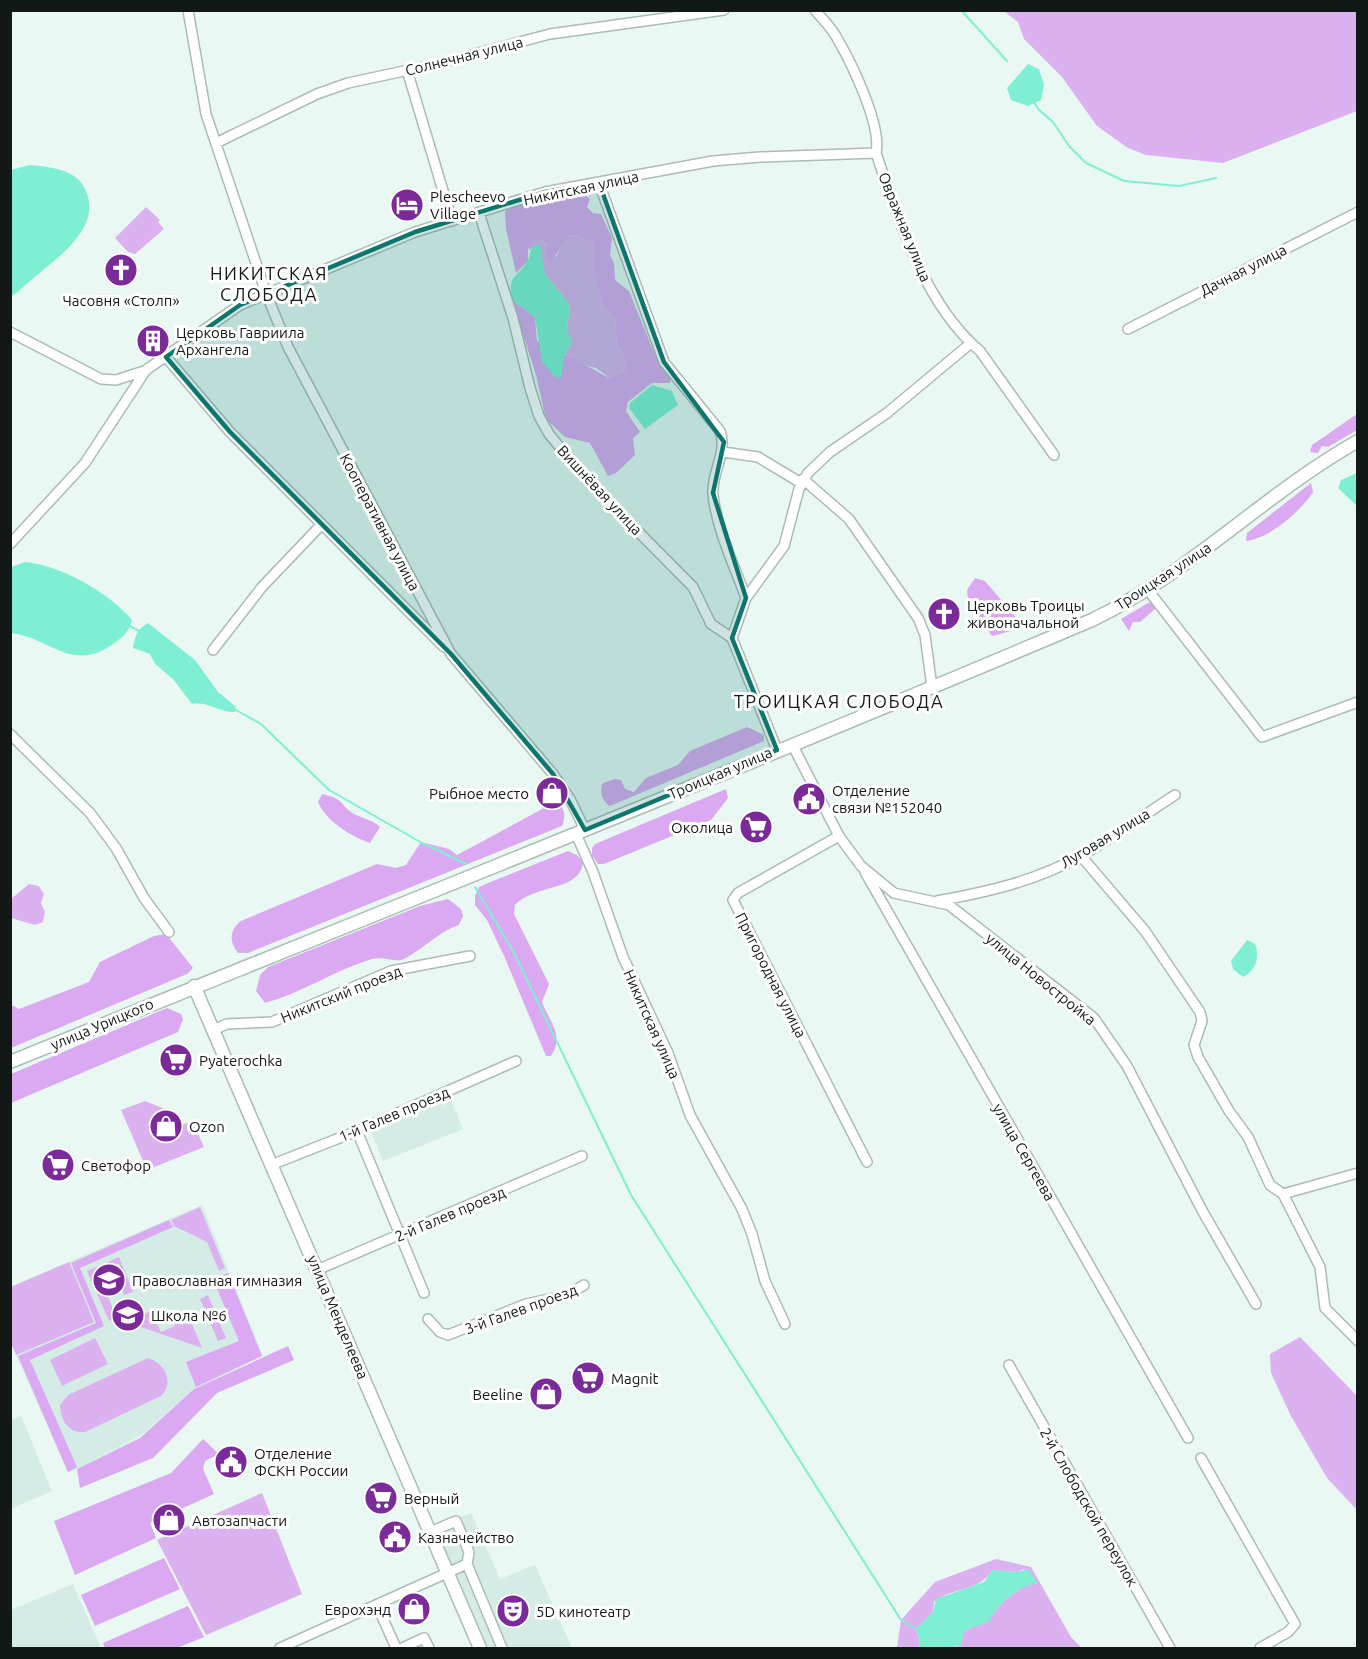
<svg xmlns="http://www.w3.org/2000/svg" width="1368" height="1659" viewBox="0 0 1368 1659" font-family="Ubuntu,sans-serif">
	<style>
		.built { fill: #d4ece5 }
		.green { fill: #dbb2ef }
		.forest { fill: #daa9f1 }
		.water { fill: #7eefd3 }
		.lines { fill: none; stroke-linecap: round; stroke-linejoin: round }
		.stream { stroke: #7eefd3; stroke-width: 2 }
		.minor-casing { stroke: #adbbb7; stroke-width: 12 }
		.major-casing { stroke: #adbbb7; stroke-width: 15 }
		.minor { stroke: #fff; stroke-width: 9 }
		.major { stroke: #fff; stroke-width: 12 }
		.marked { fill: #0f766e; fill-opacity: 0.2; stroke: #0f766e; stroke-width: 4.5; stroke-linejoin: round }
		.labels { text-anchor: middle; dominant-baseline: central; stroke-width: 6; stroke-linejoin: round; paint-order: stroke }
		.street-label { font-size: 15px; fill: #121816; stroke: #fff }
		.poi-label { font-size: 15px; fill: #121816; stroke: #fff; text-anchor: start }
		.quarter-label { font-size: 18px; letter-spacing: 1.5px; fill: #121816; stroke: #fff }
	</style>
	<rect width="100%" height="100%" fill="#e9f8f3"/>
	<path class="built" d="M450,1098L463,1129L383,1161L370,1130Z
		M202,1205L263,1356L194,1389L139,1437L68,1473L11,1343L10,1287Z
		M21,1416L52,1491L11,1509V1420Z
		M471,1513L500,1579L535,1565L572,1648H486L436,1527Z
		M73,1584L101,1648H11V1610Z"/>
	<path class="green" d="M1004,11H1357V111L1223,163L1146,155L1128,148L1097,126L1062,77L1024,39L1018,22Z
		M146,207L160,220L158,222L164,229L135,254L128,252L115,238Z
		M570,235L578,236L594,244V262L601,297L603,305L615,319L617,345L626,361V370L610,378L596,368L579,364L565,354L572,342L567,331L570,305L545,274L535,245L530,250L528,248L535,240H541L556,257L563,241Z
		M29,884L39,886L44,894L41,903L45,912L43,922L35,925L11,918V899Z
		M145,1101L165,1109L174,1128L192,1121L204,1147L147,1170L121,1110Z
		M200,1207L225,1268L219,1271L207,1242L174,1226L171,1220Z
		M119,1257L133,1292L124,1295L117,1277L123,1274L119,1264L98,1273L117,1318L109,1321L87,1271Z
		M69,1262L94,1322L16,1355L11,1343V1287Z
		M208,1295L226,1338L218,1341L200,1299Z
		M151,1311L161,1332L175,1326L173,1320L188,1314L202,1348L126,1322Z
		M1300,1337L1357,1396V1510L1327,1478L1291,1416L1271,1373L1270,1354Z
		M95,1338L108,1364L62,1386L50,1360Z
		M148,1358C165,1363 175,1383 161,1396L85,1432C69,1434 60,1420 60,1405L68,1395Z
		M262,1493L302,1594L206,1635L157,1540Z
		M996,1559L1031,1567L1071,1637L1082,1648H949L958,1646L964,1631L990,1620C996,1604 1016,1590 1032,1583L1024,1569L1018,1572L992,1570C980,1592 952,1587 934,1602L933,1612L916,1629L920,1641L919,1648H897L901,1620L935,1582Z"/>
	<path class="forest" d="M565,192L583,194L590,199L587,207L593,213L601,214L612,238L610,255L614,263L615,280L629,291L655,355L671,376L670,383H652L628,402L626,411L640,432L633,438L635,455L616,473L608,476L590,443L565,437L546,419L536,375L512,300L535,317L537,341C563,353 586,366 610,378L626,370V361L617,345L615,319L603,305L594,271V244L578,236L570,235C560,243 559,255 549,262L545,255L547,246L541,240H535L528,248V261L516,273L506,229L505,212L509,206Z
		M1357,414V430L1328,447L1322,446L1318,453L1310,452L1312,445Z
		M1311,483L1313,492C1300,512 1270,538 1246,541L1247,533Z
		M975,578L985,581L1019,621L1015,630L992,636L968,600L967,590Z
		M1154,602L1155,609L1140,622H1133L1129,631L1121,619L1148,603Z
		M747,727L764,735V741L610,806C602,801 599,792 603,783L615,779L621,780L625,789L634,792L646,778L678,765L690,751Z
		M726,789L728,798L711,820L604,864H598L592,855V848L595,844Z
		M322,794C346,799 339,805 354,814C364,819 371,819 380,827L370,843C350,836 326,821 318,802Z
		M557,801C565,810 566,815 562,826L248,953H238C229,941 229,931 241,921L377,864L396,868L406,865L421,842L449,849L457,855Z
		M568,851L577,855L583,862C580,892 537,883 515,905L514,914L549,984L542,1002C549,1021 565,1036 551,1056H546L505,958L487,920L475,905V896L479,887L488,883Z
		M448,899L461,909L463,916L459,925C438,932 423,949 404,959C395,963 383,956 372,959C335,970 302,993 265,1003L256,991L260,975L268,967L420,906Z
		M166,934L193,968L187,974L11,1048L10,1004L19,1009L89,982L100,962L154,936Z
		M167,1008L181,1014L183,1019L178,1032L11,1103V1074Z
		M169,1220L173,1227L80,1268L104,1326L30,1360L77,1467L68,1472L18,1356L96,1323L71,1263Z
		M228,1273L262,1356L196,1387L186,1362L239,1341L213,1279Z
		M288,1346L294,1360L217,1393L153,1458L80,1488L77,1469L140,1438L194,1389Z
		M203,1439L219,1454L205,1461L203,1469L214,1494L150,1523L156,1538L75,1575L54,1521L171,1473Z
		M164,1558L180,1589L95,1626L81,1595Z
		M188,1606L204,1637L177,1648H105L103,1643Z"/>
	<path class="water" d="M1028,64L1039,69L1044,85L1041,100L1028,106L1011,100L1007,88Z
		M30,165C50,167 76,169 85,189C106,233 44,265 18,292L11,296V170Z
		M535,245H540L545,274L570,305L567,331L572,342L565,354L561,377L556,378L542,362L535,317L512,300C508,274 516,279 527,262C531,256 529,250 535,245Z
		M652,385L672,391L678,405L645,429L629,408L630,403Z
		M1357,473V506L1338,488L1341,480Z
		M25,562C60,565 110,593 132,620C130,630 124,636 116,642C72,675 52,638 11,633V567Z
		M148,623L195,660L218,692L236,707L235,712C219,713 209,701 192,704L173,679L155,664L150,654L133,648C135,636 137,629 148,623Z
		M1247,940L1255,944C1260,957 1256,971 1243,977L1233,969L1231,961Z
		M1028,1569L1038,1583C1020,1585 996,1604 990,1621L964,1631L961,1645L949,1648H919L920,1641L916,1629L933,1612L936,1599L984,1582L992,1570L1018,1572Z"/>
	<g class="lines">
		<path class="stream" d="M961,10L1007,61
			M1034,102L1038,109L1053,122L1069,146L1086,163L1124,181L1179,186L1216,178
			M128,625L139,631
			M234,709L261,724L329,790L422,843L466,864
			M475,887L513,951L631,1195L901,1620L916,1629"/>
		<g class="minor-casing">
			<path id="minor" d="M188,10L206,114L266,293L288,347L451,654L553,774L570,799L585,830
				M815,10C823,20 833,29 838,40C852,64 882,126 876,153C898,219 925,305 980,351L1054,455
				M407,70L452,221
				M216,143L317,94L348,83L437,64L550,34L724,10
				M599,183L664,362L720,431C728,453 711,472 713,495C717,530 734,565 746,598
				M479,213L513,318L530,388L539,416L549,434L586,479L693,587L711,624L732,638
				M1128,329L1358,212
				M10,332L101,379L116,380L144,371
				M166,357L230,432L444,647
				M723,452L758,457L801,483
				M803,479L849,519L918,618L925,635L932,687
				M10,544L85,463L146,370L240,305L415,232L545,192L713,161L760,157L876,153
				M1148,590L1262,737L1358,702
				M213,650L262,587L322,524
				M10,734L90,813L116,848L144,898L169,932
				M792,744L839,836L861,866L894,893L949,905L1094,1018L1127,1066L1203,1212L1256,1304
				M777,750L732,638L746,598L784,546L799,489L808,473L830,452L887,413L971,343
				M576,834L593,872L623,957L668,1053L690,1115L742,1209L752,1234L765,1281L785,1324
				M839,836L738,893L733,900L867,1162
				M1081,856L1145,931L1200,1012L1202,1021L1194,1045L1198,1057L1229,1111L1248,1137L1270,1185L1283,1194
				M865,872L1188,1438
				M937,901C987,892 1037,881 1082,855C1114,837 1144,815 1175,795
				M213,1030L227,1024L272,1022L391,971L470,956
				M357,1131L424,1293
				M271,1165L357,1131L516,1061
				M1358,1173L1283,1194L1320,1267L1325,1308L1358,1341
				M317,1270L582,1156
				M428,1319L440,1332L448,1335L526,1304L567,1295L584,1285
				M1009,1365L1170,1648
				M1201,1458L1295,1624L1288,1632L1260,1648
				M430,1532L456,1521L469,1552L467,1564L502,1648
				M377,1605L396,1648
				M280,1648L467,1564
				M402,1648L424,1638L429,1648"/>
		</g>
		<g class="major-casing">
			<path id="major" d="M194,986L480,1648
				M10,1062C371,916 734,772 1092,620C1190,573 1264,494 1358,441"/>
		</g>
		<use href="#minor" class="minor"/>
		<use href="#major" class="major"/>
	</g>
	<path class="marked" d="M599,183L664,362L724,442L713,493L746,598L732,638L777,750L585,830L553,774L451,654L230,432L166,357L240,305L415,232L545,192Z"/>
	<defs>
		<g id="hotel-disc" transform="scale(1.725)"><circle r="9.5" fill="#7b2a9a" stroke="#fff"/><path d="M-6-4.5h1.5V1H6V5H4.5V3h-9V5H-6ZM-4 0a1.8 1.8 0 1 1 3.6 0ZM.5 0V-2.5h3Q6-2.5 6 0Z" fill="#fff"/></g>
		<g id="church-disc" transform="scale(1.725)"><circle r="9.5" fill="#7b2a9a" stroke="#fff"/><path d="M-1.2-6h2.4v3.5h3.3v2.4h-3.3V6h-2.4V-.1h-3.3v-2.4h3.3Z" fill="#fff"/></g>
		<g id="building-disc" transform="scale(1.725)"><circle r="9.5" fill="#7b2a9a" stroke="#fff"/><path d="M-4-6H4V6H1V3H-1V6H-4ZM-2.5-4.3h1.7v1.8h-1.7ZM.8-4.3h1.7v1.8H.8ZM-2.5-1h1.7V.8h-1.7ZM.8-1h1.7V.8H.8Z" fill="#fff"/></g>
		<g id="shop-disc" transform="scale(1.725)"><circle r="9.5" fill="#7b2a9a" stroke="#fff"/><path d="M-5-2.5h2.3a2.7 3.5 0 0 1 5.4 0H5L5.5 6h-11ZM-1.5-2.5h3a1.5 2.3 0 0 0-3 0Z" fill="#fff"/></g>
		<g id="civic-disc" transform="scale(1.725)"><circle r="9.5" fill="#7b2a9a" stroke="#fff"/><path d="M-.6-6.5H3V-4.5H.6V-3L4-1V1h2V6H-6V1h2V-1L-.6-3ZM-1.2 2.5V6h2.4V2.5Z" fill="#fff"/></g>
		<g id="supermarket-disc" transform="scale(1.725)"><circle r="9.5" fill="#7b2a9a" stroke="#fff"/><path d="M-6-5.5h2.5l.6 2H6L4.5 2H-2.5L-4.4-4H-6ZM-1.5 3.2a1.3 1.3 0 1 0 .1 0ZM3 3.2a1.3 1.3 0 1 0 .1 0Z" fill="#fff"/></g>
		<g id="school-disc" transform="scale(1.725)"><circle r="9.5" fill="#7b2a9a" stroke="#fff"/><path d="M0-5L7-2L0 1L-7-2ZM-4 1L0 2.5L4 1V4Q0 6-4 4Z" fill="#fff"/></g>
		<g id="theatre-disc" transform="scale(1.725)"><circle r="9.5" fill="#7b2a9a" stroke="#fff"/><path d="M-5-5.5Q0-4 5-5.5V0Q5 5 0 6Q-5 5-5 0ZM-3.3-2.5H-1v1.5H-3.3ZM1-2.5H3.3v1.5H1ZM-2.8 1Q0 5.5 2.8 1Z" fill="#fff"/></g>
	</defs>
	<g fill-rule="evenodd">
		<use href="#hotel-disc" x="407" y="205"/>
		<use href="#church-disc" x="121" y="270"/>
		<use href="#building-disc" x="153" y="341"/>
		<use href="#church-disc" x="944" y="614"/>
		<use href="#shop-disc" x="552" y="793"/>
		<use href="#civic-disc" x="809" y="799"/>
		<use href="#supermarket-disc" x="756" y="827"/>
		<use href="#supermarket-disc" x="176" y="1060"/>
		<use href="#shop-disc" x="166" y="1126"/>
		<use href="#supermarket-disc" x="58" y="1165"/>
		<use href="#school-disc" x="109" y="1280"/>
		<use href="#school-disc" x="128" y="1315"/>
		<use href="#supermarket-disc" x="588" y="1378"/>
		<use href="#shop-disc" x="546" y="1394"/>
		<use href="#civic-disc" x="231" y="1462"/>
		<use href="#supermarket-disc" x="381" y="1498"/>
		<use href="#shop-disc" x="169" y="1520"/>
		<use href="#civic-disc" x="395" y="1537"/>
		<use href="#shop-disc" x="414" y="1609"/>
		<use href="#theatre-disc" x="513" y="1611"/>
	</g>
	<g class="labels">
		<g class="street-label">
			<text transform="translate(464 56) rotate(-14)">Солнечная улица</text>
			<text transform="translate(581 188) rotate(-12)">Никитская улица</text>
			<text transform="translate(905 227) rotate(68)">Овражная улица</text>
			<text transform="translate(1243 270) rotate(-27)">Дачная улица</text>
			<text transform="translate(600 490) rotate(47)">Вишнёвая улица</text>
			<text transform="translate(380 522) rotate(62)">Кооперативная улица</text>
			<text transform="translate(1163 576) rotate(-33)">Троицкая улица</text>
			<text transform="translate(720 773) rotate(-23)">Троицкая улица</text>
			<text transform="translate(1105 838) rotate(-31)">Луговая улица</text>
			<text transform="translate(771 975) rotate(63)">Пригородная улица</text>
			<text transform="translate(1041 979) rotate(39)">улица Новостройка</text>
			<text transform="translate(341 994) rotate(-22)">Никитский проезд</text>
			<text transform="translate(102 1024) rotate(-23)">улица Урицкого</text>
			<text transform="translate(652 1024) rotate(66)">Никитская улица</text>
			<text transform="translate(394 1114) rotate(-23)">1-й Галев проезд</text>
			<text transform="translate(1024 1152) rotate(60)">улица Сергеева</text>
			<text transform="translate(450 1214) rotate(-23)">2-й Галев проезд</text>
			<text transform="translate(521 1309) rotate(-20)">3-й Галев проезд</text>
			<text transform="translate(338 1317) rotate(67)">улица Менделеева</text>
			<text transform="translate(1089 1507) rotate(60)">2-й Слободской переулок</text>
		</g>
		<g class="poi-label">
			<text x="430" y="196">Plescheevo<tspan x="430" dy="17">Village</tspan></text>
			<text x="121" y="300" text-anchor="middle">Часовня «Столп»</text>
			<text x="176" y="332">Церковь Гавриила<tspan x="176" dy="17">Архангела</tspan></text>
			<text x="967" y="605">Церковь Троицы<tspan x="967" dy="17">живоначальной</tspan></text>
			<text x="832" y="790">Отделение<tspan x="832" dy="17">связи №152040</tspan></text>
			<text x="529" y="793" text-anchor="end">Рыбное место</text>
			<text x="733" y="827" text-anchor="end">Околица</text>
			<text x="199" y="1060">Pyaterochka</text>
			<text x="189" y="1126">Ozon</text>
			<text x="81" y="1165">Светофор</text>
			<text x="132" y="1280">Православная гимназия</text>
			<text x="151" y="1315">Школа №6</text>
			<text x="611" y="1378">Magnit</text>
			<text x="523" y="1394" text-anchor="end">Beeline</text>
			<text x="254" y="1453">Отделение<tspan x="254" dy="17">ФСКН России</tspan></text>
			<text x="404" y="1498">Верный</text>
			<text x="192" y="1520">Автозапчасти</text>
			<text x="418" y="1537">Казначейство</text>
			<text x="391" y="1609" text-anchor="end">Еврохэнд</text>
			<text x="536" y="1611">5D кинотеатр</text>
		</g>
		<g class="quarter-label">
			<text x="269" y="273">НИКИТСКАЯ<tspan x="269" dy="21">СЛОБОДА</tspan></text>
			<text x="839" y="701">ТРОИЦКАЯ СЛОБОДА</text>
		</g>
	</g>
	<rect width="1368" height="1659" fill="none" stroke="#121816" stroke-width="24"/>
</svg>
